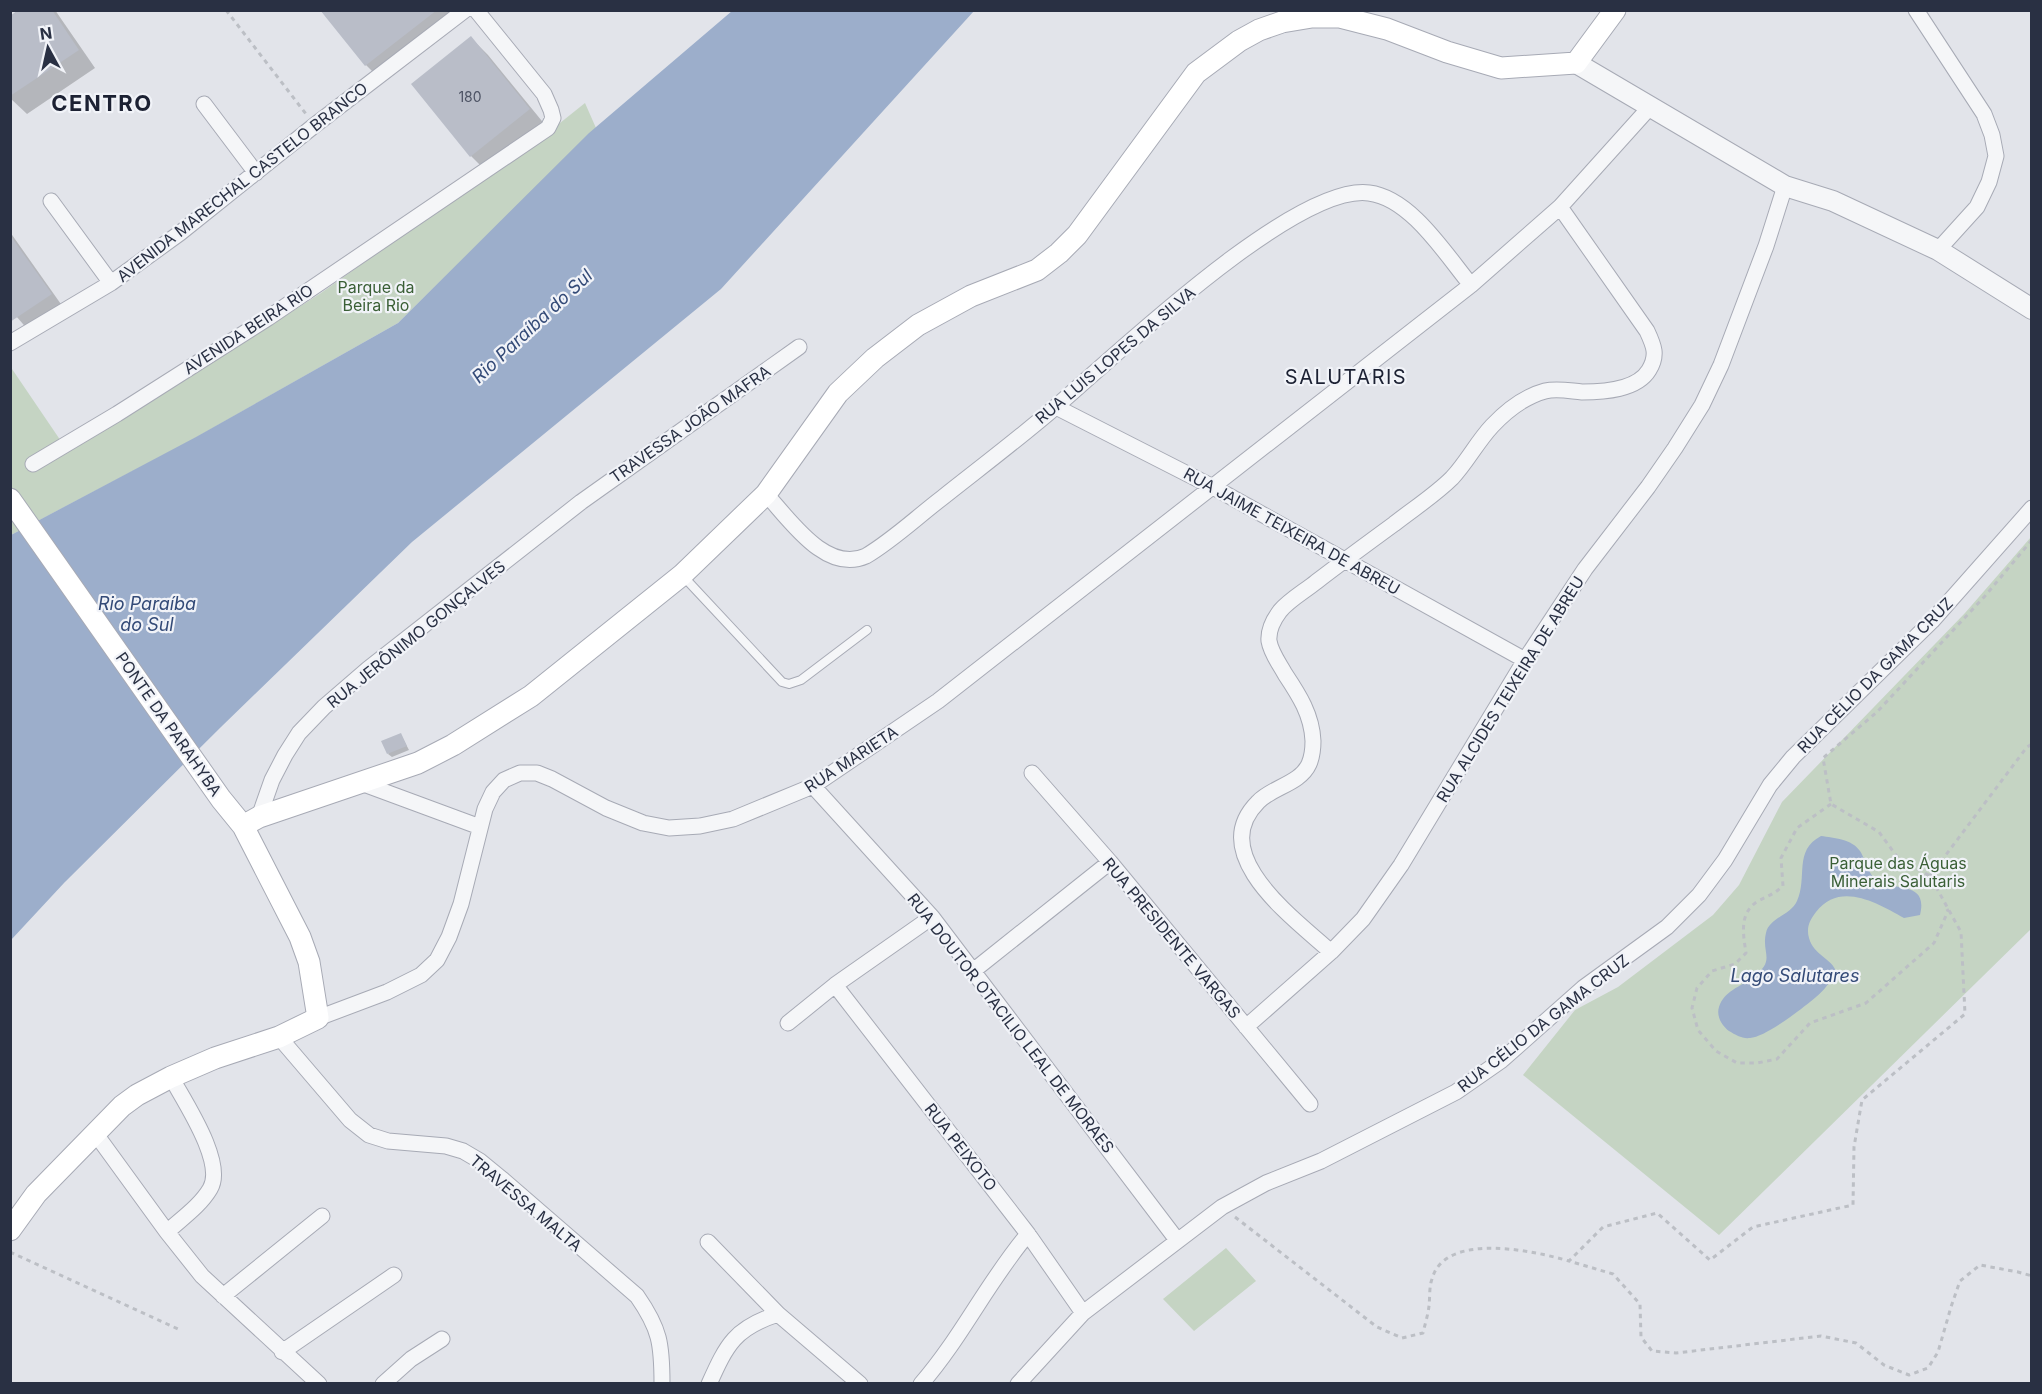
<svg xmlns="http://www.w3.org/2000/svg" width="2042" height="1394" viewBox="0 0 2042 1394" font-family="Inter,sans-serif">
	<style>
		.green { fill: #c5d4c3 }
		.water { fill: #9caecb }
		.shadow { fill: #0003 }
		.building { fill: #b9bdc8 }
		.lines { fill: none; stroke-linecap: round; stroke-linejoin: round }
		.service-casing { stroke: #a7aab5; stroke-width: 10 }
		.minor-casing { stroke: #a7aab5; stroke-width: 17 }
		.tertiary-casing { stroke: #a7aab5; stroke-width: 22 }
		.secondary-casing { stroke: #a7aab5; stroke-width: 23 }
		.path { stroke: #bcbfc5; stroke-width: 3; stroke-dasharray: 4.5 4.5; stroke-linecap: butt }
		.service { stroke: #f5f6f8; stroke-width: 8 }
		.minor { stroke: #f5f6f8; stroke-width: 15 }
		.tertiary { stroke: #f5f6f8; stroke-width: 20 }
		.secondary { stroke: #fff; stroke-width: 21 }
		.labels { text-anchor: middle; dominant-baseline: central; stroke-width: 4.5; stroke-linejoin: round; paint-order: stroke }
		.number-label { font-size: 14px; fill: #4d5364 }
		.street-label { font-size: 16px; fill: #293043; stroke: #f1f3f8 }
		.park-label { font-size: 16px; fill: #3a5f36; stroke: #f1f3f8 }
		.water-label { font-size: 18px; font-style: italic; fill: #334a77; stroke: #f1f3f8 }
		.quarter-label { font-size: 20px; letter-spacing: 1.5px; fill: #1c2133; stroke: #f1f3f8 }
		.district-label { font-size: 22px; font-weight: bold; letter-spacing: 1.5px; fill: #1c2133; stroke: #f1f3f8 }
	</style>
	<rect width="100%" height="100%" fill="#e2e4ea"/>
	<path class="green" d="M585,103L596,128L398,323L188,442L11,535L10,366L67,450L193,375L321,293L555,127Z
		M2031,537V929L1719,1235L1523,1075L1575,1010L1618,987L1713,915L1739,885L1782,802L1965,613Z
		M1226,1248L1256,1281L1194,1331L1163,1299Z"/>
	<path class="water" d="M732,11H974L721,289L412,542L221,727L64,883L11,940V535L196,437L398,323L589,133Z
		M1821,836C1834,838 1852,839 1860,851C1866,860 1868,877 1880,882C1898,891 1928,882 1920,915L1904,918C1877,903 1840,881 1816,912C1810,920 1806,927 1809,938C1814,956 1831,957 1837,973C1830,981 1824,991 1816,997C1803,1008 1766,1037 1750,1038C1742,1039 1736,1035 1729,1031C1722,1026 1716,1016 1719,1007C1724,991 1740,987 1752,978C1777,960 1761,954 1766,933C1769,918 1791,915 1797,901C1808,877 1793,851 1821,836Z"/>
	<path class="shadow" d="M21,10H55L95,68L27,114L10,98V17Z
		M322,10H460L383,82L366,65Z
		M471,38L488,55L546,126L488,173L471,156Z
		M10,232L63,307L29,331L10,309Z
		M401,735L409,750L392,757L388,754Z"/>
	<path class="building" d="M18,10H52L79,50L10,96V16Z
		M320,10H437L365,66Z
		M471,36L530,109L470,157L411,84Z
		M10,235L52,294L10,322Z
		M401,733L407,746L387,754L381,741Z"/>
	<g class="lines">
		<g class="service-casing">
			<path id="service" d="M683,576L782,682L789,684L801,680L867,630"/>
		</g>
		<g class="minor-casing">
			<path id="minor" d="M1916,10L1984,114L1992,135L1996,156L1989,182L1977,207L1938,250
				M204,104L256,173
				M51,201L111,283
				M10,343L111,283L180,233L315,125L465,10
				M1056,407L1213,487L1525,660
				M33,464L117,414L268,318L548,128L553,118L551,110L544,94L476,10
				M766,494C790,520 826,574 866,556C893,540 917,517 942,498C981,467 1021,437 1059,404C1116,355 1296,183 1369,193C1411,198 1446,255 1471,285
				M1032,773L1110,862L1310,1104
				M361,783L480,827
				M813,786L932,917L1177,1240
				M259,817L272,780L285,755L299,733L324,707L368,669L581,502L799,347
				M1331,952C1295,919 1205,855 1258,802C1272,787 1300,784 1309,764C1312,757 1313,748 1313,741C1312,715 1299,695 1285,674C1279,663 1271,653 1269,641C1268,630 1274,619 1280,611C1289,600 1305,591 1316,582C1342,562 1368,543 1394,524C1413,509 1435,495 1452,478C1467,462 1477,442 1492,426C1507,410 1523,397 1545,391C1557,388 1570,391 1582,392C1604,392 1637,390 1649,370C1658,355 1654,346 1647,331L1560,207
				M973,971L1110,862
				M835,985L1028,1234L1083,1313
				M318,1018L387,992L421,975L437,960L449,937L461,904L485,809L493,792L504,780L520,773H537L552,779L606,808L643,823L669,828L700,826L733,819L813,786L938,701L1471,285L1560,207L1650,107
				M788,1023L835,985L932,917
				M1246,1027L1331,952L1363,919L1401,865L1525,660L1585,569L1648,487L1675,448L1702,405L1721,365L1766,246L1785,186
				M279,1037L350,1120L369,1135L388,1141L446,1146L463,1151L480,1161L502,1179L637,1296C660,1329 662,1344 662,1384
				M95,1133L167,1232L202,1276L319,1384
				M167,1232C181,1219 200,1206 210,1189C226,1163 184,1101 171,1077
				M708,1242L778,1314L860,1384
				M223,1296L322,1216
				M282,1352L394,1275
				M383,1384L411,1359L442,1339
				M709,1384C727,1344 735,1328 778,1314
				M921,1384C962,1337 988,1281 1028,1234
				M1018,1384L1083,1313L1222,1207L1266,1183L1321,1161L1456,1092L1502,1060L1583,988L1667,927L1699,895L1725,860L1770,785L1793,757L1932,621L2032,508"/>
		</g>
		<g class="tertiary-casing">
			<path id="tertiary" d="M1576,63L1785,186L1833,201L1938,250L2032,309"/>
		</g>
		<g class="secondary-casing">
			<path id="secondary" d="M10,499L221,799L243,826L300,937L309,962L318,1018L279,1037L215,1058L171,1077L137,1095L122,1106L36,1194L10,1230
				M243,826L259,817L418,763L453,745L531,696L682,575L766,494L838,393L875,358L918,325L971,296L1037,270L1059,253L1077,235L1196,73L1239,41L1259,30L1282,22L1312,17H1340L1387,29L1447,52L1501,68L1576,63L1615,10"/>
		</g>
		<path class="path" d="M226,10L306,114
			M2032,540L1985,596L1877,712L1823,758L1831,804L1879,832L1898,858L1930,876L1961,932L1965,1014L1862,1100L1854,1147L1853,1205L1753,1227L1710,1260L1657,1213L1603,1227L1569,1261L1613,1274L1640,1304L1641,1337L1652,1351L1676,1353L1821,1336L1856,1343L1884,1365L1909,1375L1928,1368L1938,1352L1951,1307L1960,1281L1980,1265L2018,1272L2032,1276
			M1831,804L1797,828L1781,858L1783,886C1774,894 1768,896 1758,901C1739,913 1743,933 1746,953L1735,964L1712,971L1697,988L1692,1008L1698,1030L1716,1051L1737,1063H1757L1777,1059L1810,1023L1866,1003L1934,943L1948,911L1947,909
			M1930,876L2027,747L2032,744
			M1235,1217L1377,1327L1402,1338L1423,1333C1425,1324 1428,1315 1429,1306C1430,1298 1429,1287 1432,1279C1445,1231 1535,1251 1569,1261
			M10,1252L178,1329"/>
		<use href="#service" class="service"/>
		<use href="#minor" class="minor"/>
		<use href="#tertiary" class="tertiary"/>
		<use href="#secondary" class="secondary"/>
	</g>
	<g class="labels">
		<g class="number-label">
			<text x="470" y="96">180</text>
		</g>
		<g class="street-label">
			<text transform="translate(242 182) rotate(-38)">AVENIDA MARECHAL CASTELO BRANCO</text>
			<text transform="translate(248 329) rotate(-33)">AVENIDA BEIRA RIO</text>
			<text transform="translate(1115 355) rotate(-40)">RUA LUIS LOPES DA SILVA</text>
			<text transform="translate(690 424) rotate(-35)">TRAVESSA JOÃO MAFRA</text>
			<text transform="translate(1292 531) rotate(29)">RUA JAIME TEIXEIRA DE ABREU</text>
			<text transform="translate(416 634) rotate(-39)">RUA JERÔNIMO GONÇALVES</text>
			<text transform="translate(1875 675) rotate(-45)">RUA CÉLIO DA GAMA CRUZ</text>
			<text transform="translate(1510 689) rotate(-58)">RUA ALCIDES TEIXEIRA DE ABREU</text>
			<text transform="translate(169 724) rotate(55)">PONTE DA PARAHYBA</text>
			<text transform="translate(851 759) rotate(-33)">RUA MARIETA</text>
			<text transform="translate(1172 938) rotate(50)">RUA PRESIDENTE VARGAS</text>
			<text transform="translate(1011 1023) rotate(52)">RUA DOUTOR OTACILIO LEAL DE MORAES</text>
			<text transform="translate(1543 1023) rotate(-38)">RUA CÉLIO DA GAMA CRUZ</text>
			<text transform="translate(961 1147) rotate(52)">RUA PEIXOTO</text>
			<text transform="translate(526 1203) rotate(40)">TRAVESSA MALTA</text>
		</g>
		<g class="park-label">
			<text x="376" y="287">Parque da<tspan x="376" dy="18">Beira Rio</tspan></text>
			<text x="1898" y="863">Parque das Águas<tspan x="1898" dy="18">Minerais Salutaris</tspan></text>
		</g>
		<g class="water-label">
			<text transform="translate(532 326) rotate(-43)">Rio Paraíba do Sul</text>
			<text x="147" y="603">Rio Paraíba<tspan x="147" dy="21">do Sul</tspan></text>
			<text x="1795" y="975">Lago Salutares</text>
		</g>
		<g class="quarter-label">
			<text x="1346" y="377">SALUTARIS</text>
		</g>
		<g class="district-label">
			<text x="102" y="103">CENTRO</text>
		</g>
	</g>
	<rect width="2042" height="1394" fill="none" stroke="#293043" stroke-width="24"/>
	<g transform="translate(48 48) rotate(352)" stroke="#f1f3f8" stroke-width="4.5" paint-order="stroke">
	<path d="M0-4.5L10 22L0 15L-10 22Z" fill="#293043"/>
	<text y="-9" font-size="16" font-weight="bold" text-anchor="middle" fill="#293043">N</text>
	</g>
</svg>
